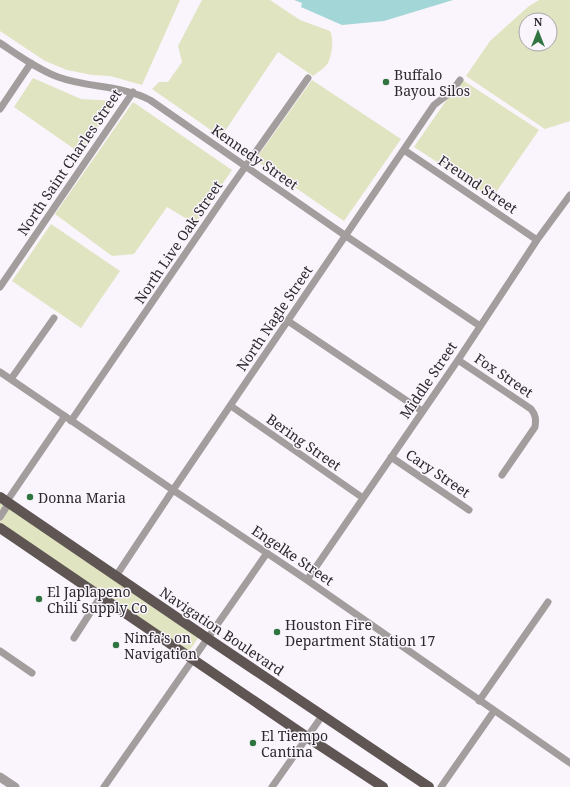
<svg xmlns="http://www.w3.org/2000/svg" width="570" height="787" viewBox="0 0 570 787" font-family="'Noto Serif',serif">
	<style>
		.green { fill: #e0e4c1; fill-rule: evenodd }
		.water { fill: #a3d6d6 }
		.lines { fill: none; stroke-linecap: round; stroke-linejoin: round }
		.minor { stroke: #a39e9d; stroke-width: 7 }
		.tertiary { stroke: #a39e9d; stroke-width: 9 }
		.primary { stroke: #5f5654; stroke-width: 10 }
		.poi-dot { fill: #307540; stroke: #faf4fd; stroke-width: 1.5 }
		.labels { text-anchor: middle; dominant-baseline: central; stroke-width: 3; stroke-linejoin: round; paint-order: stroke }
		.poi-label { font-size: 14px; fill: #2b292c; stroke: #faf4fd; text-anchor: start }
		.street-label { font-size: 14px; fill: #2b292c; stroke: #faf4fd }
	</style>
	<rect width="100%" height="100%" fill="#faf4fd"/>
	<path class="green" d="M0,0H180L142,85L110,76L92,75L67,70L45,61L0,31Z
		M202,0H270L300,20L330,31C334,39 332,55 328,63C325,68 318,72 313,76L278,52L221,137L152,89L159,82H168L182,62L178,46Z
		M539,0H570V121L545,129L466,76L490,41L529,6ZM526,20H550V44H526Z
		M33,78L81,99L116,101L80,153L14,107Z
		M461,79L539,130L492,198L414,147Z
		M312,80L401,139L344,221L255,160Z
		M133,102L232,170L195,224L167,207L134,254L112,256L55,214Z
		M51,224L120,271L81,328L12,281Z
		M0,501L199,637L189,651L0,523Z"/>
	<path class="water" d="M294,0H453L384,21L342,25L301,7L302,3Z"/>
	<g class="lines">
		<path class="minor" d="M0,43C18,55 37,69 58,77C88,88 121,85 150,100L346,236L480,326
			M0,109L31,63
			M404,150L537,240
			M0,287L133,92
			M288,321L422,411
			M458,360L531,409C536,415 536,420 535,427L502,475
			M0,372L173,490L307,580L570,763
			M11,379L54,318
			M231,406L363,498
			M71,421L226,194L308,78
			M391,457L469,510
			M0,517L7,506V501L65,416
			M116,576L173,490L434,105L451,92L460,80
			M307,580L458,360L537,240L570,195
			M74,638L101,596
			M0,651L32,673
			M479,701L548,602
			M104,787L267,553
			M272,787L322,716
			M441,787L494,711"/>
		<path class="tertiary" d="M0,777L15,787"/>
		<path class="primary" d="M0,497L207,638L429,787
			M0,528L307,737L383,787"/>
	</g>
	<g class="poi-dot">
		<circle cx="386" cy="82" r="4"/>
		<circle cx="30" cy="497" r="4"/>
		<circle cx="39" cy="599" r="4"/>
		<circle cx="277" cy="632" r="4"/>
		<circle cx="116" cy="645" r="4"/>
		<circle cx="253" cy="743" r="4"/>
	</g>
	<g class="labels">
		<g class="poi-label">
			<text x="394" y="74">Buffalo<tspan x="394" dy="16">Bayou Silos</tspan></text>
			<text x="38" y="497">Donna Maria</text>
			<text x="47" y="591">El Japlapeno<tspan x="47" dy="16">Chili Supply Co</tspan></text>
			<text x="285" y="624">Houston Fire<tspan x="285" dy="16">Department Station 17</tspan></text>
			<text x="124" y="637">Ninfa’s on<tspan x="124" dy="16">Navigation</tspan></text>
			<text x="261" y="735">El Tiempo<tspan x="261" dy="16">Cantina</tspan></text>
		</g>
		<g class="street-label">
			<text transform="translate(255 157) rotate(35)">Kennedy Street</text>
			<text transform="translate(69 162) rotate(-56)">North Saint Charles Street</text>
			<text transform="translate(478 184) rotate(34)">Freund Street</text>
			<text transform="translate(178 242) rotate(-56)">North Live Oak Street</text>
			<text transform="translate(274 318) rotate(-56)">North Nagle Street</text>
			<text transform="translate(504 375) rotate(34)">Fox Street</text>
			<text transform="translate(428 380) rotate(-56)">Middle Street</text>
			<text transform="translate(304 442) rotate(35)">Bering Street</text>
			<text transform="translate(438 473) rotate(34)">Cary Street</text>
			<text transform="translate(293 555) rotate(34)">Engelke Street</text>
			<text transform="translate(222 631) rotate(34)">Navigation Boulevard</text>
		</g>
	</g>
	<g transform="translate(538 32)"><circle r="19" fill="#faf4fd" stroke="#a7a3a9"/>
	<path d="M0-3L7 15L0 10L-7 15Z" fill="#307540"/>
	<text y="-6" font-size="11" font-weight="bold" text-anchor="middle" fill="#2b292c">N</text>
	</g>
</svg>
